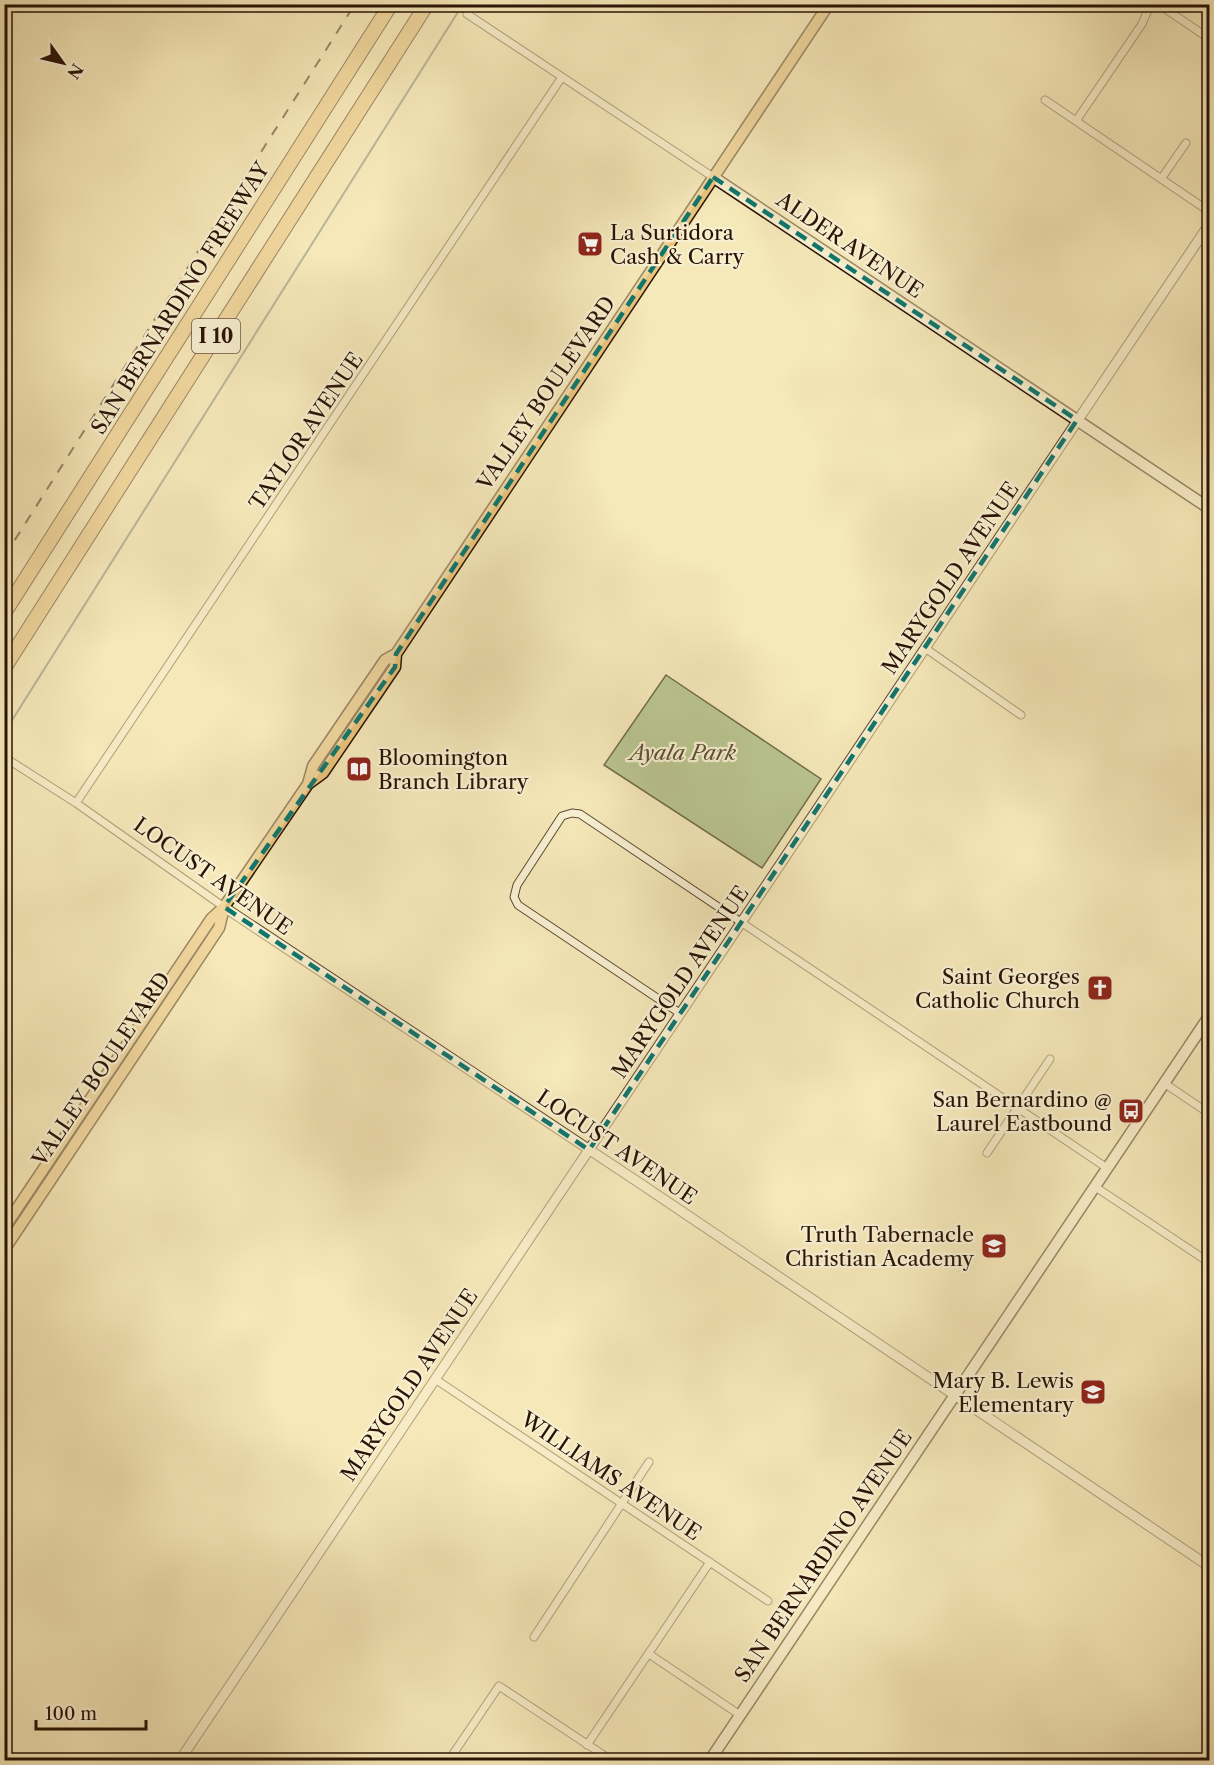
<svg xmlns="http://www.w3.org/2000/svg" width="1214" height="1765" viewBox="0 0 1214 1765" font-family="'Libre Caslon Text',serif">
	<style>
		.green { fill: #bac691; stroke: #726c4a; stroke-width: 1.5 }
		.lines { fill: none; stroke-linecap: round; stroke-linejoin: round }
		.stream { stroke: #737972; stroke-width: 2 }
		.minor-casing { stroke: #5d4831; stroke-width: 9 }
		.tertiary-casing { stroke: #5d4831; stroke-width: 11 }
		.secondary-casing { stroke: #2a1304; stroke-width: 13 }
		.primary-casing { stroke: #2a1304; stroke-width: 13 }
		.motorway-casing { stroke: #2a1304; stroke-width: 16 }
		.minor { stroke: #f8f0d2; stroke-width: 7 }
		.tertiary { stroke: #f8f0d2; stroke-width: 9 }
		.secondary { stroke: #f8f0d2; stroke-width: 10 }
		.primary { stroke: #eac47c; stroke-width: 10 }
		.motorway { stroke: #eac47c; stroke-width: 14 }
		.rail { stroke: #2a1304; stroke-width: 2; stroke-dasharray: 10 10; stroke-linecap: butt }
		.marked { fill: none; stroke: #0f766e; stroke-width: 4.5; stroke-dasharray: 12 8; stroke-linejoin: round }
		.labels { text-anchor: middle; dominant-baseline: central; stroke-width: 4.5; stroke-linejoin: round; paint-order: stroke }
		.shield { fill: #f8f0d2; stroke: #685542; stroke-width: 1.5 }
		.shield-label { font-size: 20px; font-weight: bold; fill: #2a1304 }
		.poi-label { font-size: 21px; fill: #2a1304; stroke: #f8f0d2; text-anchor: end }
		.street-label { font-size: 21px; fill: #2a1304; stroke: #f8f0d2 }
		.park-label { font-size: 21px; font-style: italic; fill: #5c5235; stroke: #f8f0d2 }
	</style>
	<rect width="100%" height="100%" fill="#f5e8b9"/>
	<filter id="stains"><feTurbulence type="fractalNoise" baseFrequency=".00333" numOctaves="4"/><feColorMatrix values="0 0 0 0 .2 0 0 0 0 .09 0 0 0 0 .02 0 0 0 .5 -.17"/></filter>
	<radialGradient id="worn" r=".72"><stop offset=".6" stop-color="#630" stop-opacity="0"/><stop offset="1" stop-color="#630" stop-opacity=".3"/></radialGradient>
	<path class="green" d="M666,675L821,779L762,868L604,765Z"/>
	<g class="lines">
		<path class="stream" d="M4,733C158,491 309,247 463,4"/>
		<g class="minor-casing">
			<path id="minor" d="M1158,4L1210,39
				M467,14L713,177
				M1045,100L1210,212
				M1076,121L1142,24L1148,10L1157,4
				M1161,179L1186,143
				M925,648L1021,715
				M4,757L76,803L224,907
				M76,803L562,77
				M681,1014L518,905L514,897L517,885L562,816L572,813L580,814L1107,1168
				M1164,1083L1210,1114
				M987,1153L1050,1059
				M1094,1186L1210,1263
				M435,1379L768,1601
				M534,1637L649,1462
				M649,1654L740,1715
				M587,1745L710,1562
				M449,1760L499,1686L611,1760"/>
		</g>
		<g class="tertiary-casing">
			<path id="tertiary" d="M224,907L644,1186L1210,1567
				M180,1760L1210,223"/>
		</g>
		<g class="secondary-casing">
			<path id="secondary" d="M713,177L1210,509
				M710,1760L1210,1015"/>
		</g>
		<g class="primary-casing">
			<path id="primary" d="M308,784L323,773L395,667L396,654
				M4,1228L211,919L224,907L308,784L313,766L385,660L396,654L829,4
				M4,1250L219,928L224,908"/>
		</g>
		<g class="motorway-casing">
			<path id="motorway" d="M4,613L391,4
				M4,668L427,4"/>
		</g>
		<use href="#minor" class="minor"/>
		<use href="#tertiary" class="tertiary"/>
		<use href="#secondary" class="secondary"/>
		<use href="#primary" class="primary"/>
		<use href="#motorway" class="motorway"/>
		<path class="rail" d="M4,557L355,4"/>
	</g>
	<path d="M0 0H1214V1765H0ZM713,177L1077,420L589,1150L224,907L395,667L396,654Z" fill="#f5e8b9" fill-opacity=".55" fill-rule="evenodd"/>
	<path class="marked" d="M713,177L1077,420L589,1150L224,907L395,667L396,654Z"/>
	<defs>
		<g id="supermarket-square" transform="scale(1.35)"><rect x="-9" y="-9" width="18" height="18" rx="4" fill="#8f2418" stroke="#f8f0d2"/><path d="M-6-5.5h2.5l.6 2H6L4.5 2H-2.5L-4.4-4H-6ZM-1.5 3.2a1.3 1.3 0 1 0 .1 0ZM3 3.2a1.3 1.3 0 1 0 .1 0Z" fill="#fff"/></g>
		<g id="library-square" transform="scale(1.35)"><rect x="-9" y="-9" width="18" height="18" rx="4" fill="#8f2418" stroke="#f8f0d2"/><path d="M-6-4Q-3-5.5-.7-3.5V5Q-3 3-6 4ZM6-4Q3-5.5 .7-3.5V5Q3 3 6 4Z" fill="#fff"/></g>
		<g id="church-square" transform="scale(1.35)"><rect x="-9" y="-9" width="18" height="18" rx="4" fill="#8f2418" stroke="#f8f0d2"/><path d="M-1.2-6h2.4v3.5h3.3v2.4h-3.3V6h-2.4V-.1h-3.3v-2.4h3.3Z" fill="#fff"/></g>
		<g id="bus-square" transform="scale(1.35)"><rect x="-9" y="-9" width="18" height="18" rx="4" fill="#8f2418" stroke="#f8f0d2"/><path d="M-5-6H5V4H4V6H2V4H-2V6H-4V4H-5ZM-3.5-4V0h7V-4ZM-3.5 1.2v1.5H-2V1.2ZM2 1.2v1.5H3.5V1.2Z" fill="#fff"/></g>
		<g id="school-square" transform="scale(1.35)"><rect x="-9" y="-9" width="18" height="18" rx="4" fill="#8f2418" stroke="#f8f0d2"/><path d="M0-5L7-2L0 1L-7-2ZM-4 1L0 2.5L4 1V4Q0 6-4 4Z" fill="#fff"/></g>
	</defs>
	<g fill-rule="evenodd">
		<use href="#supermarket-square" x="590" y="244"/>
		<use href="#library-square" x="359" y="769"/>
		<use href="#church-square" x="1100" y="988"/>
		<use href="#bus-square" x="1131" y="1111"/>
		<use href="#school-square" x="994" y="1246"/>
		<use href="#school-square" x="1093" y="1392"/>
	</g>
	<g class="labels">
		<rect class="shield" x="192" y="319" width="48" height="34" rx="4.5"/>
		<g class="shield-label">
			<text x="216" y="336">I 10</text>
		</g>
		<g class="poi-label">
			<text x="610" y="232" text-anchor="start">La Surtidora<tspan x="610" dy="24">Cash &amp; Carry</tspan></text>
			<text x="378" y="757" text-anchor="start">Bloomington<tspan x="378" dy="24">Branch Library</tspan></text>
			<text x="1080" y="976">Saint Georges<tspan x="1080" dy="24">Catholic Church</tspan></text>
			<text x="1112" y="1099">San Bernardino @<tspan x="1112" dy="24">Laurel Eastbound</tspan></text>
			<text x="974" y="1234">Truth Tabernacle<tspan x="974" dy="24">Christian Academy</tspan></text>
			<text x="1074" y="1380">Mary B. Lewis<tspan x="1074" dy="24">Elementary</tspan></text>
		</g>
		<g class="street-label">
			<text transform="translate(850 245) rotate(34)">ALDER AVENUE</text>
			<text transform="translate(180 298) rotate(-58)">SAN BERNARDINO FREEWAY</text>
			<text transform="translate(546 393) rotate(-56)">VALLEY BOULEVARD</text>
			<text transform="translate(306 431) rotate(-56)">TAYLOR AVENUE</text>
			<text transform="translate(950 578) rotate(-56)">MARYGOLD AVENUE</text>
			<text transform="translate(213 876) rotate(35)">LOCUST AVENUE</text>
			<text transform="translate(680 982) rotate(-56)">MARYGOLD AVENUE</text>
			<text transform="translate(101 1069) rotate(-56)">VALLEY BOULEVARD</text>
			<text transform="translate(617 1147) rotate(34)">LOCUST AVENUE</text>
			<text transform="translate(409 1385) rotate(-56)">MARYGOLD AVENUE</text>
			<text transform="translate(611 1476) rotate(34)">WILLIAMS AVENUE</text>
			<text transform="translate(823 1556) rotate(-56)">SAN BERNARDINO AVENUE</text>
		</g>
		<g class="park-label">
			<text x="683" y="752">Ayala Park</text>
		</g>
	</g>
	<rect width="1214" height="1765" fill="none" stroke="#f5e8b9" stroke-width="24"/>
	<rect x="6" y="6" width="1202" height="1753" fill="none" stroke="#2a1304" stroke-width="3"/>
	<rect x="12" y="12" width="1190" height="1741" fill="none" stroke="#2a1304" stroke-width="1.5"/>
	<g transform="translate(63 63) rotate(124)" stroke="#f8f0d2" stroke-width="4.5" paint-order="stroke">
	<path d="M0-4.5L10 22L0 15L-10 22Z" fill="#2a1304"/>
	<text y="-9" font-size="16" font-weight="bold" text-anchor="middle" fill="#2a1304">N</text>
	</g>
	<path d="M36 1720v9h110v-9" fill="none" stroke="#2a1304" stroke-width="3"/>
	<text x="45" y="1720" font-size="18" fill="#2a1304" stroke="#f8f0d2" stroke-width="4.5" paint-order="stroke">100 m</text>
	<rect width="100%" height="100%" filter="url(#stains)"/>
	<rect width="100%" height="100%" fill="url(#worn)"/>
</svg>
